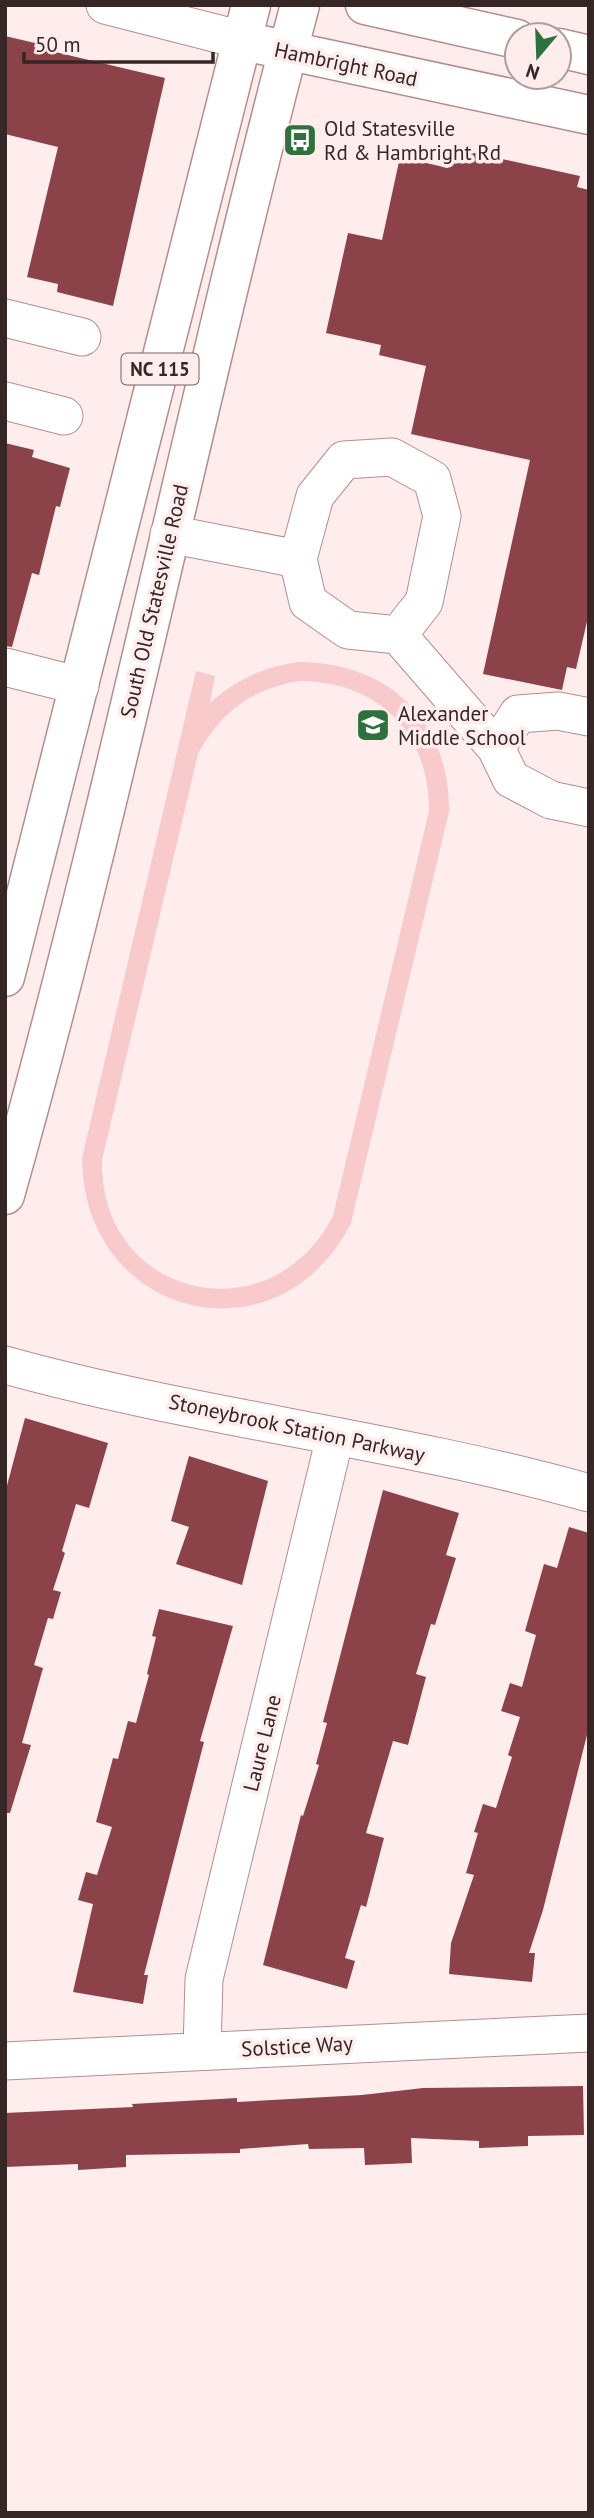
<svg xmlns="http://www.w3.org/2000/svg" width="594" height="2518" viewBox="0 0 594 2518" font-family="'PT Sans',sans-serif">
	<style>
		.green { fill: #f9cacc; fill-rule: evenodd }
		.building { fill: #8b4349 }
		.lines { fill: none; stroke-linecap: round; stroke-linejoin: round }
		.minor-casing { stroke: #b68d8e; stroke-width: 39 }
		.major-casing { stroke: #b68d8e; stroke-width: 41 }
		.minor { stroke: #fff; stroke-width: 37 }
		.major { stroke: #fff; stroke-width: 38 }
		.labels { text-anchor: middle; dominant-baseline: central; stroke-width: 7; stroke-linejoin: round; paint-order: stroke }
		.shield { fill: #ffeced; stroke: #726162; stroke-width: 2 }
		.shield-label { font-size: 19px; font-weight: bold; fill: #362626 }
		.street-label { font-size: 21px; fill: #362626; stroke: #ffeced }
		.poi-label { font-size: 21px; fill: #362626; stroke: #ffeced; text-anchor: start }
	</style>
	<rect width="100%" height="100%" fill="#ffeced"/>
	<path class="green" d="M298,662C389,662 450,721 449,812L351,1223C278,1367 83,1318 82,1158L196,671L215,676L210,703C236,679 264,667 298,662ZM300,681C379,682 429,732 429,811L333,1216C270,1338 99,1298 102,1160L198,754C220,712 253,688 300,681Z"/>
	<path class="building" d="M5,36L35,43L34,47L165,78L113,306L57,292L58,284L27,277L58,147L5,134Z
		M452,148L580,176L577,187L589,190V613L576,669L567,667L562,690L483,674L530,460L411,434L426,366L379,355L381,345L326,333L348,233L382,240L400,157L448,168Z
		M5,443L34,450L32,457L70,468L60,507L56,506L39,575L32,573L12,647L5,646Z
		M25,1418L108,1443L89,1508L76,1504L62,1551L65,1553L53,1590L61,1592L53,1619L48,1618L34,1665L43,1668L22,1743L31,1745L10,1813H5V1493Z
		M189,1456L268,1481L242,1585L176,1564L189,1527L171,1521Z
		M383,1490L459,1513L446,1555L456,1558L435,1625L431,1624L416,1674L426,1677L408,1745L393,1741L366,1833L384,1838L366,1907L361,1905L345,1958L355,1961L347,1989L263,1965L301,1815L303,1816L319,1765L316,1764L327,1723L323,1722Z
		M569,1527L589,1533V1727L543,1910L529,1953H535L532,1982L449,1974L451,1943L474,1875L466,1873L478,1833L474,1832L483,1804L496,1808L512,1757L508,1755L520,1717L501,1711L510,1683L522,1687L536,1635L525,1631L544,1564L557,1568Z
		M159,1609L233,1626L200,1741L204,1742L144,1975H148L143,2004L73,1992L93,1904L78,1900L86,1872L97,1875L112,1827L96,1822L113,1758L118,1759L128,1721L136,1723L149,1675L147,1674L156,1637L152,1636Z
		M583,2086L584,2135L528,2136V2146L479,2148V2141L411,2138L412,2163L365,2165L364,2148L309,2149L308,2144L240,2149V2153L126,2155V2167L78,2170V2164L5,2167V2113L133,2107L132,2104L237,2098V2102L362,2095L423,2088Z"/>
	<g class="lines">
		<g class="minor-casing">
			<path id="minor" d="M105,5L242,40
				M5,318L82,337
				M5,401L64,416
				M392,457L432,479L442,516L424,602L398,635L348,630L308,602L298,559L315,496L344,460Z
				M169,534L298,559
				M398,635L496,748L511,779L551,800L589,808
				M5,667L80,686
				M496,748L518,714L558,711L589,717
				M5,1365C197,1418 397,1439 589,1493
				M202,2051L204,1979L335,1437
				M5,2061L589,2033"/>
		</g>
		<g class="major-casing">
			<path id="major" d="M365,5L517,39
				M262,45L589,115
				M559,48L589,55
				M5,977L251,5
				M5,1195C116,802 195,400 300,5"/>
		</g>
		<use href="#minor" class="minor"/>
		<use href="#major" class="major"/>
	</g>
	<defs>
		<g id="bus-square" transform="scale(1.75)"><rect x="-9" y="-9" width="18" height="18" rx="4" fill="#2e713c" stroke="#ffeced"/><path d="M-5-6H5V4H4V6H2V4H-2V6H-4V4H-5ZM-3.5-4V0h7V-4ZM-3.5 1.2v1.5H-2V1.2ZM2 1.2v1.5H3.5V1.2Z" fill="#fff"/></g>
		<g id="school-square" transform="scale(1.75)"><rect x="-9" y="-9" width="18" height="18" rx="4" fill="#2e713c" stroke="#ffeced"/><path d="M0-5L7-2L0 1L-7-2ZM-4 1L0 2.5L4 1V4Q0 6-4 4Z" fill="#fff"/></g>
	</defs>
	<g fill-rule="evenodd">
		<use href="#bus-square" x="300" y="140"/>
		<use href="#school-square" x="373" y="725"/>
	</g>
	<g class="labels">
		<rect class="shield" x="121.5" y="353.5" width="77" height="31" rx="5"/>
		<g class="shield-label">
			<text x="160" y="369">NC 115</text>
		</g>
		<g class="street-label">
			<text transform="translate(346 64) rotate(12)">Hambright Road</text>
			<text transform="translate(154 601) rotate(-77)">South Old Statesville Road</text>
			<text transform="translate(297 1428) rotate(12)">Stoneybrook Station Parkway</text>
			<text transform="translate(262 1743) rotate(-76)">Laure Lane</text>
			<text transform="translate(297 2046) rotate(-3)">Solstice Way</text>
		</g>
		<g class="poi-label">
			<text x="324" y="128">Old Statesville<tspan x="324" dy="24">Rd &amp; Hambright Rd</tspan></text>
			<text x="398" y="713">Alexander<tspan x="398" dy="24">Middle School</tspan></text>
		</g>
	</g>
	<rect width="594" height="2518" fill="none" stroke="#362626" stroke-width="14"/>
	<g transform="translate(538 56) rotate(199)"><circle r="33" fill="#ffeced" stroke="#af9d9d" stroke-width="2"/>
	<path d="M0-5L12 26L0 18L-12 26Z" fill="#2e713c"/>
	<text y="-10" font-size="19" font-weight="bold" text-anchor="middle" fill="#362626">N</text>
	</g>
	<path d="M24 52v10h189v-10" fill="none" stroke="#362626" stroke-width="3.5"/>
	<text x="35" y="52" font-size="21" fill="#362626" stroke="#ffeced" stroke-width="5" paint-order="stroke">50 m</text>
</svg>
